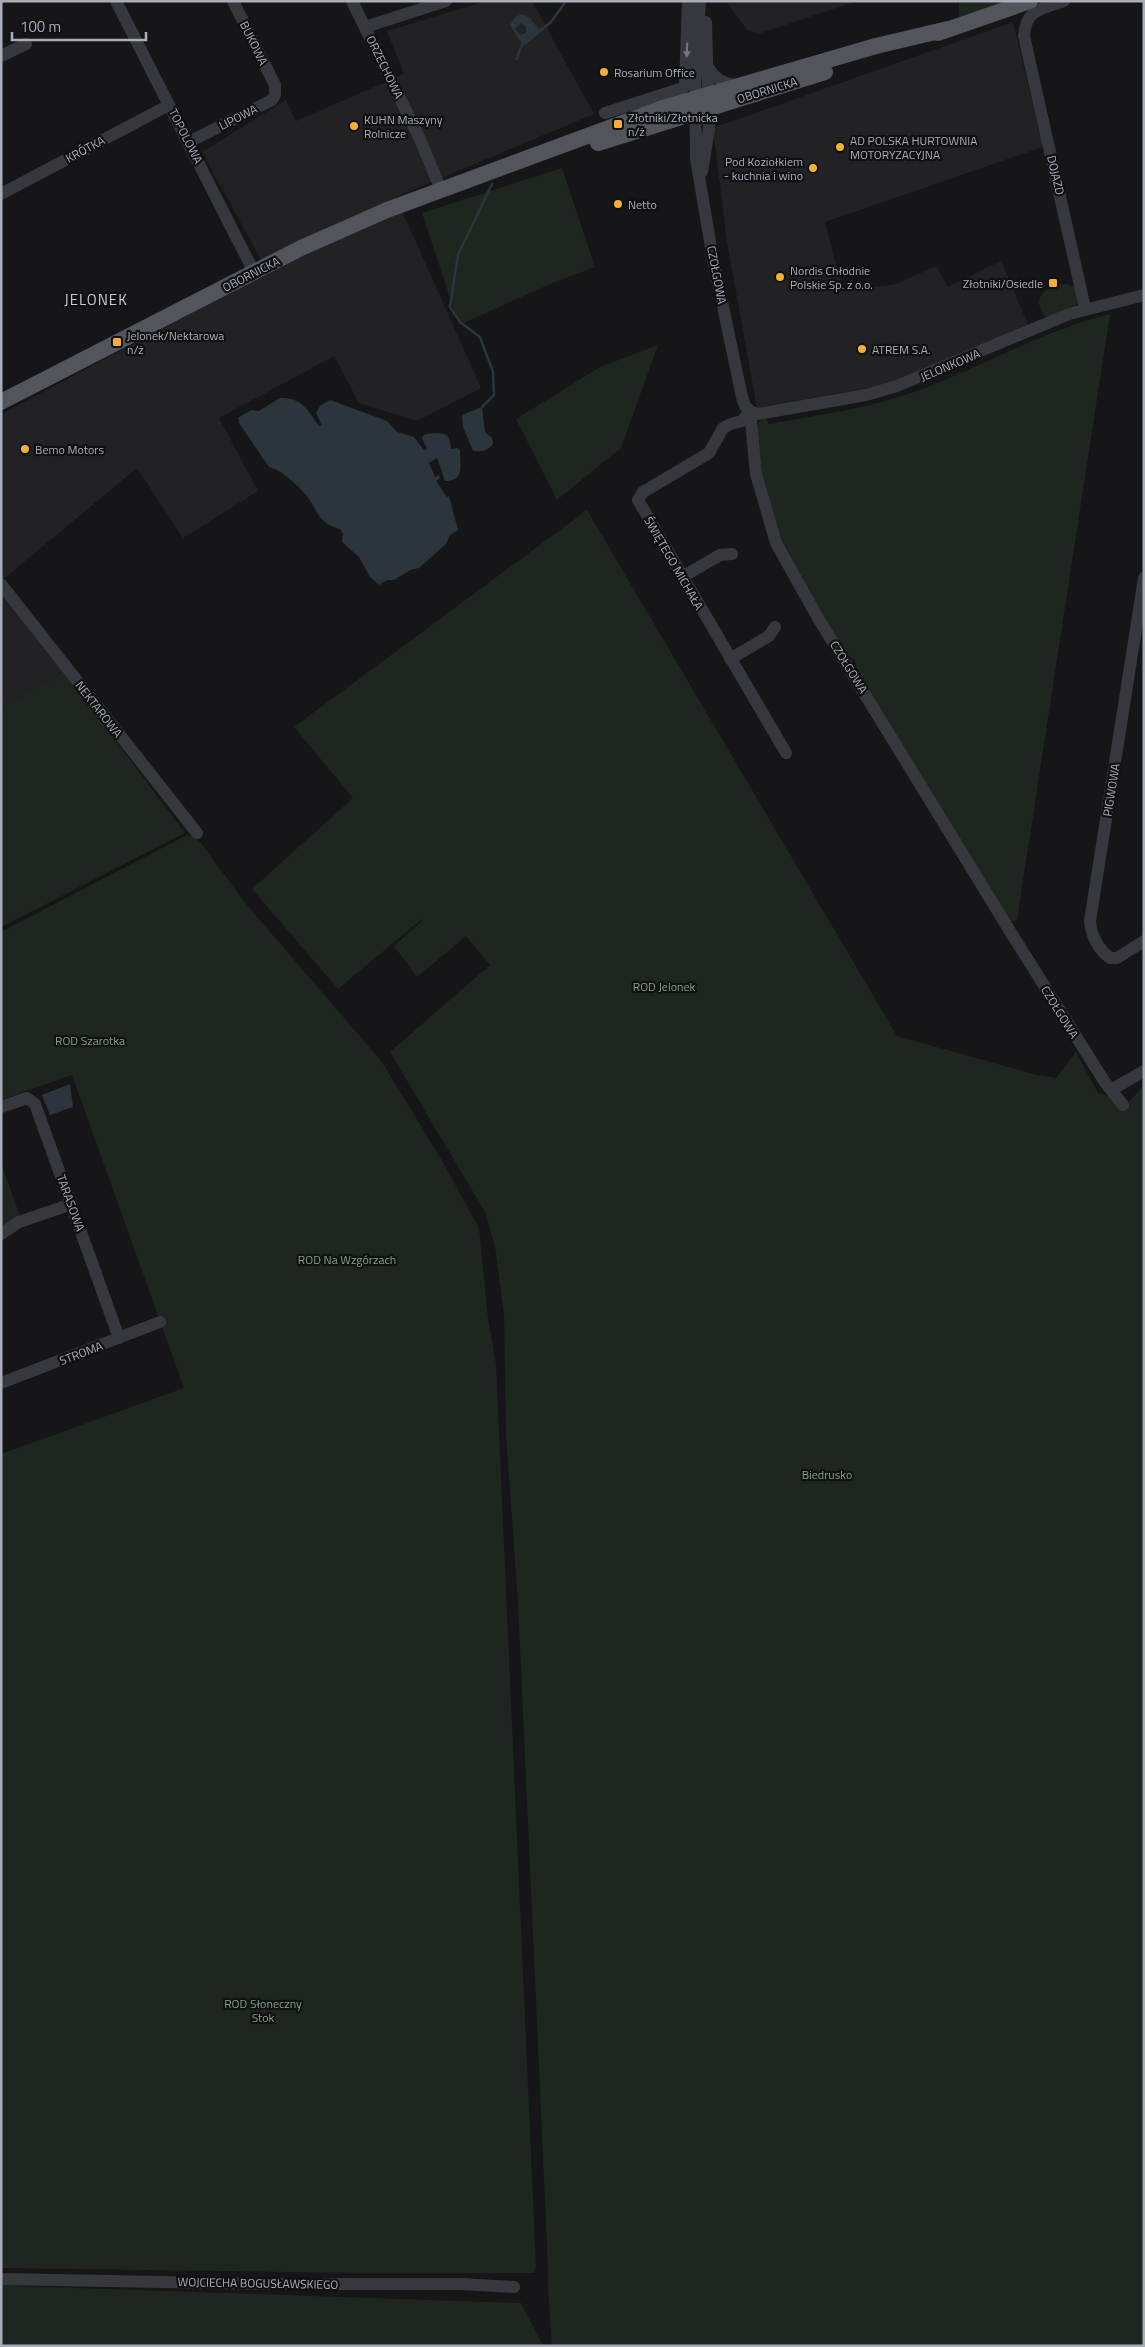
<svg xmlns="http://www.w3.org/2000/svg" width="1145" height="2347" viewBox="0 0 1145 2347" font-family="'Titillium Web',sans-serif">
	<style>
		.built { fill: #222225 }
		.green { fill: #1e261f }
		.water { fill: #2c353c; fill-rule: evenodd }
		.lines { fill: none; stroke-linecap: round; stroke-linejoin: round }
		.stream { stroke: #2c353c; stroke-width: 2.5 }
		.minor { stroke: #37383d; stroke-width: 12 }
		.major { stroke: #53555c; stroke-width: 16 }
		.oneway { fill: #757881 }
		.poi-dot { fill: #f2b134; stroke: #111113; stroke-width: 2 }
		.labels { text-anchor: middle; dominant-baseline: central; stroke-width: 4.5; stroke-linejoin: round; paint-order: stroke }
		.street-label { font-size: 12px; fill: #a8adb8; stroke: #111113 }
		.poi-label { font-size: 12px; fill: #a8adb8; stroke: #111113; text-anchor: start }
		.park-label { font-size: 12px; fill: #7fa381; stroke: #111113 }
		.quarter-label { font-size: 15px; letter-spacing: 1px; fill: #c9ccd4; stroke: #111113 }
	</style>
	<rect width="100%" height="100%" fill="#161618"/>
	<path class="built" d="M486,1H532L594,114L396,197L481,388L417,421L359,403L334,356L219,418L258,491L183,538L137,468L1,581V414L268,273L202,152L286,100L296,121L404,74L387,31Z
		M726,1H857L758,34L747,30Z
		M1013,22L1043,147L825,222L843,291L896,284L936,266L948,287L1001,261L1029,327L895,383L757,408L727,242L713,128Z
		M1,590L64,672L1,707Z"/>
	<path class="green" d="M959,1H1008L959,17Z
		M562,168L595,267L555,282L459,325L422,213Z
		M1067,284L1076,288C1077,291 1079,297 1078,301C1076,310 1053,318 1045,316C1029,296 1048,286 1067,284Z
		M1110,314L1017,920L1009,922L859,678L855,660L847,655L780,543L765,498L756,426L761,420L767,418L768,424C819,415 871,408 920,390C984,366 1044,330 1110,314Z
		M658,345L621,448L557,500L516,419L600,367Z
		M587,510L897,1036L1037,1075L1056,1078L1076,1052L1098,1093L1129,1102L1144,1085V2346H552L548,2288V2267L518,1602L506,1435L504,1315L495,1246L485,1212L390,1052L490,965L466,936L417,977L394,946L423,920L422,919L338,989L252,889L353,798L294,727Z
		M64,672L185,833L1,927V707Z
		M189,834L200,842L247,905L382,1062L441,1159L479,1228L488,1318L496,1364L536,2267L534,2273H360L1,2268V1454L184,1388L72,1075L1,1100V932Z
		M1,1163L20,1216L1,1227Z
		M1,2283L18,2286L521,2303L543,2346H1Z"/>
	<path class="water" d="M522,14L530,18L541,32L520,49L521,42L510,25L515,17ZM521,23L526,26V33L520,35L515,29Z
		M280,398C301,397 308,410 319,426L322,425L316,413L320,406L330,400L387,421L397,432L414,437L424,450L427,449L422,438L425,434C442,433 450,430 451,449L458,448L460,451C460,465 465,481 445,481L437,458L429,463L435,477L439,475L440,478L436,481L447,497L449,496L458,530L450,535L446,544L419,568L410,570L394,580H387L379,585L370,577L359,557L342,542L343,534L340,529C316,522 319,511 306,495C297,485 282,470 269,467L239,423L238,418L251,410L259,411Z
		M482,407L485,432L492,438L493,444C488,451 481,452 473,451L463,427L462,415Z
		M70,1084L73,1107L50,1115L42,1095Z"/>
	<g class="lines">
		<path class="stream" d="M541,30L551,22L566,1
			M517,59L520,49
			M482,407L494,395L493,372L480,337L460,322L450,307L458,255L492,184"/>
		<path class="minor" d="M116,1L254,272
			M352,1L419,137L441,190
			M700,1L695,80L696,159L713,259L742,397L745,406L750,411L756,474L776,543L818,618L1013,936L1104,1081L1123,1105
			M1064,1C1041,9 1026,9 1024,36L1085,308
			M365,27L446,1
			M1,56L26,44
			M708,67C715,79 723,84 738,85
			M605,113L683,88L685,84L688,1
			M189,142L272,100L275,95V85L233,1
			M702,172L709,129L706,22
			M1,194L169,105
			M750,411L742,421L731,424L723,428L709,453L643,492L638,500L786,753
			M750,411L757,414L769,412L866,395L897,386L1069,314L1144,295
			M682,577L720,555L732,554
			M1144,578L1090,921C1091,935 1098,949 1110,958H1117L1144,941
			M1,584L197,833
			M730,659L769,636L775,627
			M1111,1090L1144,1071
			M1,1107L27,1098L35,1104L119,1338
			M1,1234L19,1222L72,1204
			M1,1383L160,1322
			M1,2279L268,2284H461L514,2287"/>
		<path class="major" d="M938,33L1030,1
			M598,143L825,72
			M1,402L301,248L387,210L663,108L876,46L948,29"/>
	</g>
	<defs><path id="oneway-solid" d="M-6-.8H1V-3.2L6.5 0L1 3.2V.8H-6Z" transform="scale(1.25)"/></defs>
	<use class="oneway" href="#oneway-solid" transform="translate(687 50) rotate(92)"/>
	<g class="poi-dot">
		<circle cx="604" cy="72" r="5"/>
		<rect x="613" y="119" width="10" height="10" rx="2.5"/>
		<circle cx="354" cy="126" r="5"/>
		<circle cx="840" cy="147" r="5"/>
		<circle cx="813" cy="168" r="5"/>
		<circle cx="618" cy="204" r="5"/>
		<circle cx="780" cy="277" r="5"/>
		<rect x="1048" y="278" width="10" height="10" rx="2.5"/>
		<rect x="112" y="337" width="10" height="10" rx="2.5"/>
		<circle cx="862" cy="349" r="5"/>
		<circle cx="25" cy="449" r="5"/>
	</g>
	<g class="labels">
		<g class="street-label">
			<text transform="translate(254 43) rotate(64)">BUKOWA</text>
			<text transform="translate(385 67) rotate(64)">ORZECHOWA</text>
			<text transform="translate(767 90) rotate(-17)">OBORNICKA</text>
			<text transform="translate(238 117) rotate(-27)">LIPOWA</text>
			<text transform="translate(186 136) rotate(63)">TOPOLOWA</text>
			<text transform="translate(85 149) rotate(-28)">KRÓTKA</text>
			<text transform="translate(1056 175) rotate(77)">DOJAZD</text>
			<text transform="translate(251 274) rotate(-27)">OBORNICKA</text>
			<text transform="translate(717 275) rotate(79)">CZOŁGOWA</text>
			<text transform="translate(950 365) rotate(-23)">JELONKOWA</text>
			<text transform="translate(674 563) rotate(60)">ŚWIĘTEGO MICHAŁA</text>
			<text transform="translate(849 667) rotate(58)">CZOŁGOWA</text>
			<text transform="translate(99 709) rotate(52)">NEKTAROWA</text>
			<text transform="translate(1111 790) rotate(-81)">PIGWOWA</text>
			<text transform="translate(1060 1012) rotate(58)">CZOŁGOWA</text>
			<text transform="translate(71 1203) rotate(70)">TARASOWA</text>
			<text transform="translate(81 1353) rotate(-21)">STROMA</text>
			<text transform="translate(258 2283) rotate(1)">WOJCIECHA BOGUSŁAWSKIEGO</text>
		</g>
		<g class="poi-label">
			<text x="614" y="72">Rosarium Office</text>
			<text x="628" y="117">Złotniki/Złotnicka<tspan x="628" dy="14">n/ż</tspan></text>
			<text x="364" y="119">KUHN Maszyny<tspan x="364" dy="14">Rolnicze</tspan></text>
			<text x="850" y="140">AD POLSKA HURTOWNIA<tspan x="850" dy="14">MOTORYZACYJNA</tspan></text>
			<text x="803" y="161" text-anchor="end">Pod Koziołkiem<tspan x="803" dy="14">- kuchnia i wino</tspan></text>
			<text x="628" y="204">Netto</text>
			<text x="790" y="270">Nordis Chłodnie<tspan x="790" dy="14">Polskie Sp. z o.o.</tspan></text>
			<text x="1043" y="283" text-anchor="end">Złotniki/Osiedle</text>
			<text x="127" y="335">Jelonek/Nektarowa<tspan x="127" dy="14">n/ż</tspan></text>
			<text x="872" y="349">ATREM S.A.</text>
			<text x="35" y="449">Bemo Motors</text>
		</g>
		<g class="park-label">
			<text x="664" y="986">ROD Jelonek</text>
			<text x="90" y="1040">ROD Szarotka</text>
			<text x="347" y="1259">ROD Na Wzgórzach</text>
			<text x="827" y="1474">Biedrusko</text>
			<text x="263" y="2003">ROD Słoneczny<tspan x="263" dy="14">Stok</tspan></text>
		</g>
		<g class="quarter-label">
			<text x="96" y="299">JELONEK</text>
		</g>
	</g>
	<rect width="1145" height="2347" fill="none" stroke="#a8adb8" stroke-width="5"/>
	<path d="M12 32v8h134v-8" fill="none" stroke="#a8adb8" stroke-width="2.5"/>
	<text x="20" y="32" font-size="15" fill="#a8adb8" stroke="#111113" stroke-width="4" paint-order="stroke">100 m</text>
</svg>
